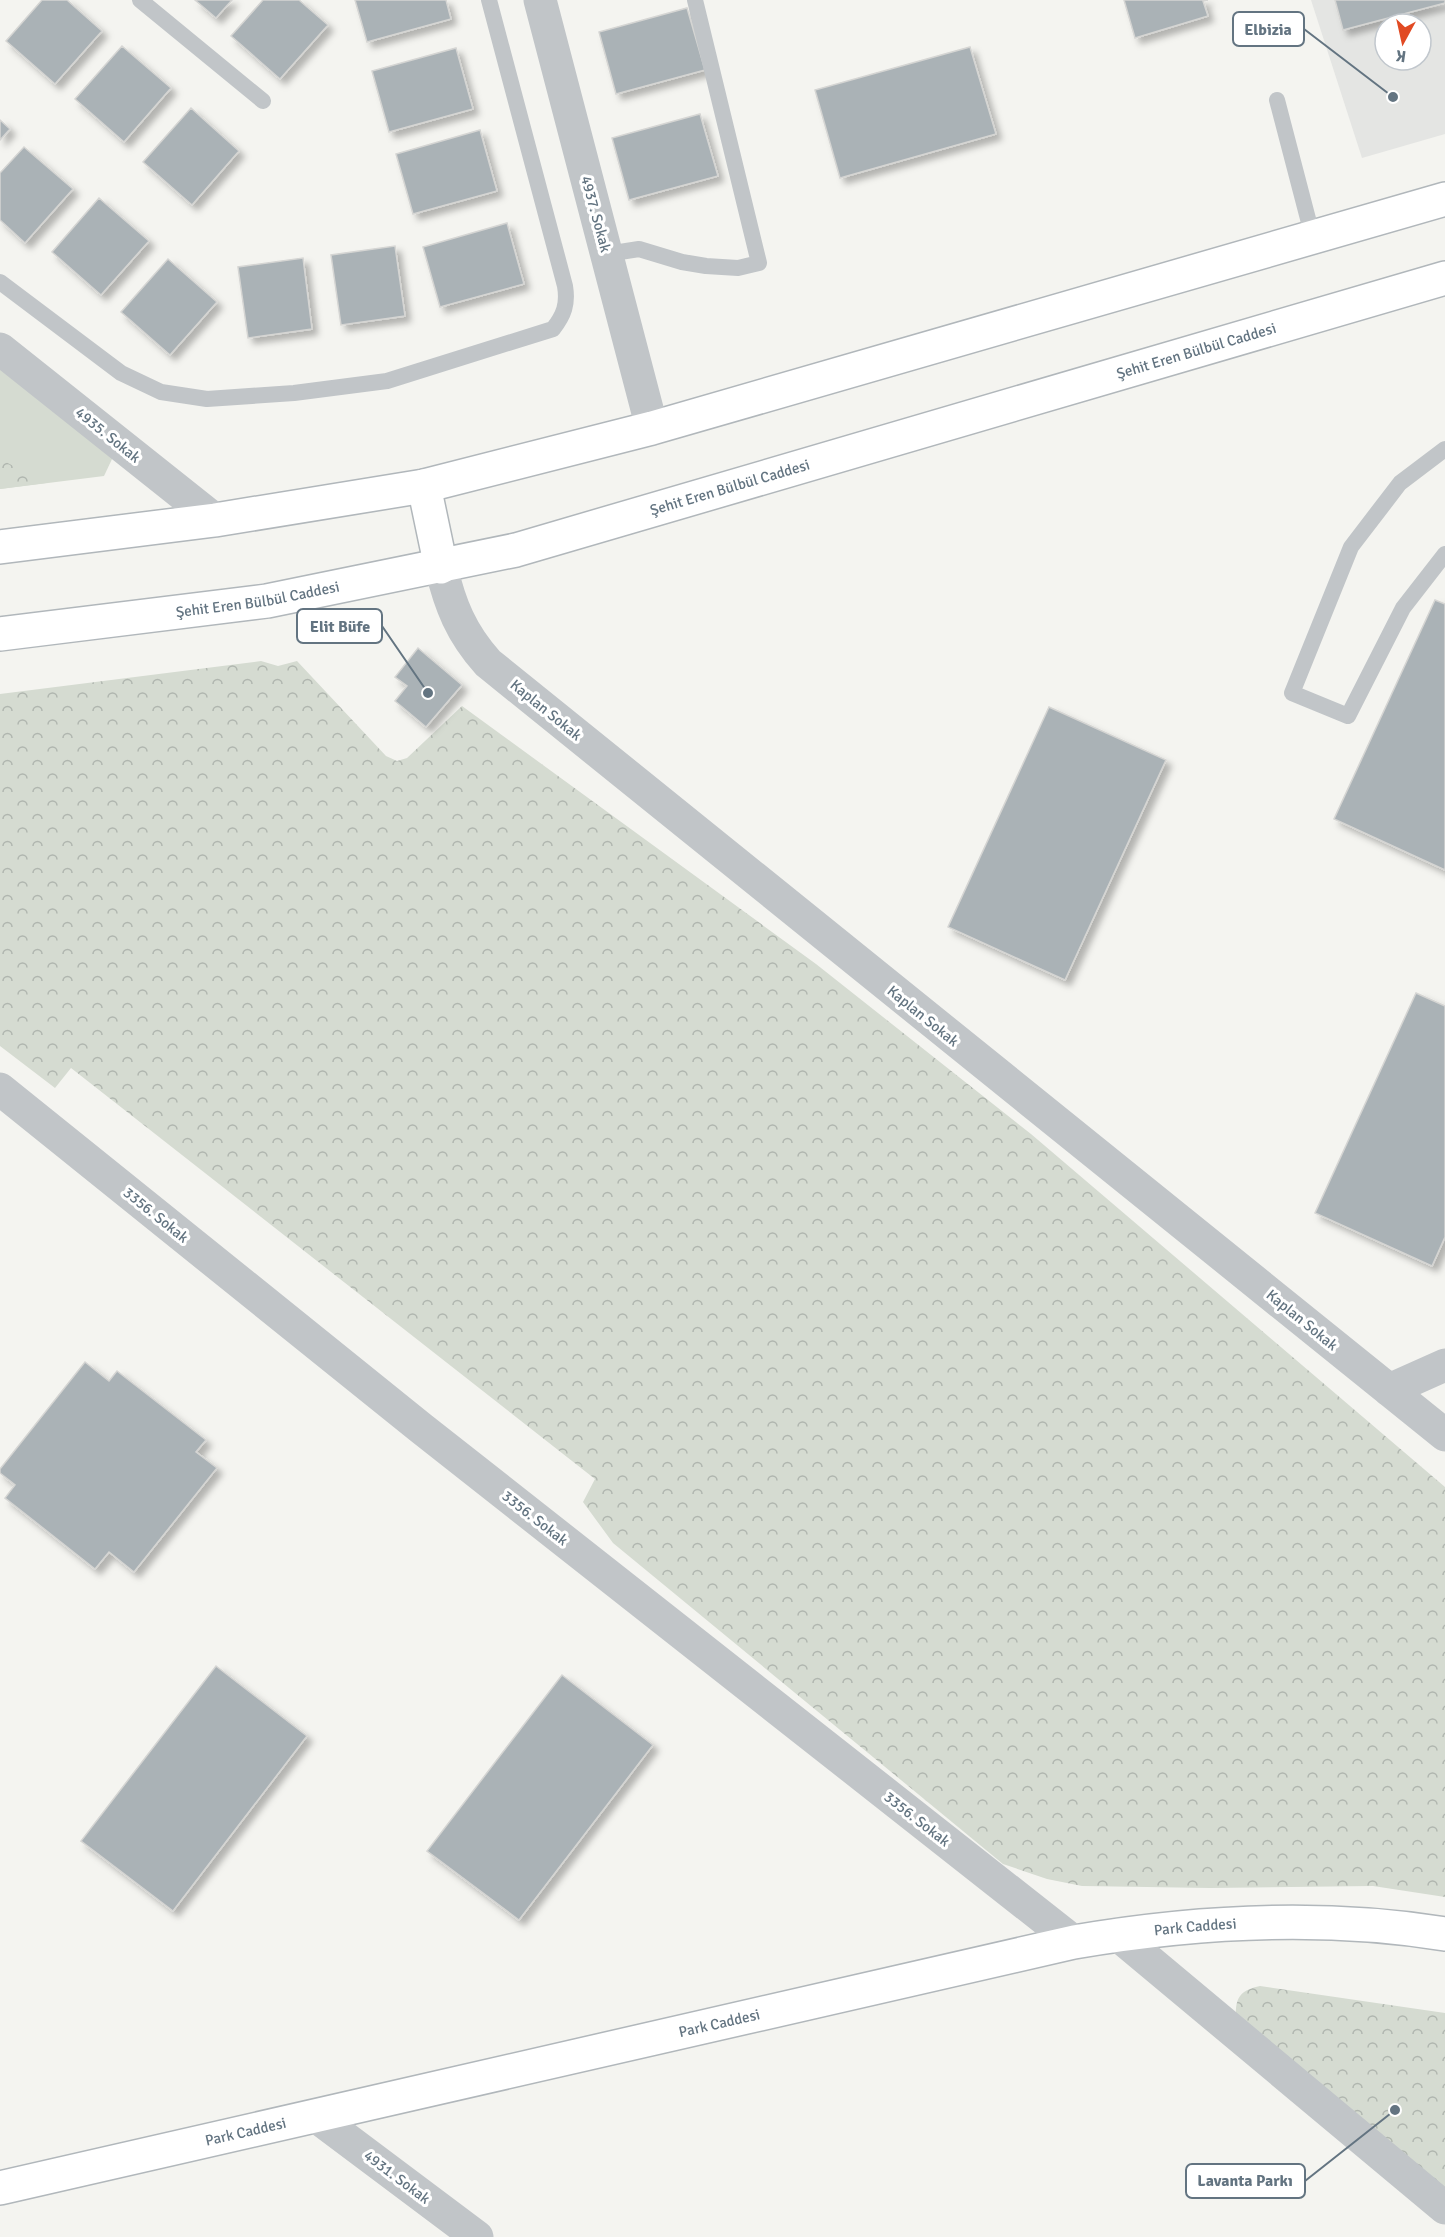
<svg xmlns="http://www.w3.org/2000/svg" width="1445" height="2237" viewBox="0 0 1445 2237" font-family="Signika,sans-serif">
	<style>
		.built { fill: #e4e5e3; fill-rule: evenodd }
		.grass { fill: #d5dbd1 }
		.forest { fill: url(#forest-crowns) }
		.building { fill: #aab2b6; stroke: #d5d5d3; stroke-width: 1.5; filter: url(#shadow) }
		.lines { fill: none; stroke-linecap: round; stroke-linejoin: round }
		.secondary-casing { stroke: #b1b7bb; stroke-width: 36 }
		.lane { stroke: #c1c5c8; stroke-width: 16 }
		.street { stroke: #c1c5c8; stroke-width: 33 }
		.secondary { stroke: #fff; stroke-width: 33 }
		.labels { text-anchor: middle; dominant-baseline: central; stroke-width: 6; stroke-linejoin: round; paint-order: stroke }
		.street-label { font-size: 15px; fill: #637481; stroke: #fff }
		.leader { fill: none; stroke: #637481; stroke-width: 2 }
		.callout-dot { fill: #637481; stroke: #fff; stroke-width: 2 }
		.callout { fill: #fff; stroke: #637481; stroke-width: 2 }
		.callout-label { font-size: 16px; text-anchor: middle; font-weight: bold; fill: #637481 }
	</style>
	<defs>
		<pattern id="forest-crowns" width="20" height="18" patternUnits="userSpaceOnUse" patternTransform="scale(1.5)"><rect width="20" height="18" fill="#d5dbd1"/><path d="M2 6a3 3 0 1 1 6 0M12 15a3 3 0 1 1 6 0" fill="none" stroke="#b0b6af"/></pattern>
		<filter id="shadow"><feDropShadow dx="5.5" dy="5.5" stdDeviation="3" flood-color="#0004"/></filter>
	</defs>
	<rect width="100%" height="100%" fill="#f4f4f0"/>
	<path class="built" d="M1311,0H1445V134L1362,158ZM1385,24H1421V60H1385Z"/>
	<path class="grass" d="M0,362L113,457L104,476L0,489Z"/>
	<path class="forest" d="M0,459L46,483L0,489Z
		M261,661L278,666L297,661L386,756L397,761L407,758L462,706L816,964L1031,1134L1445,1487V1897L1373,1886L1210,1888L1082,1886L1047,1879L1003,1864L613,1543L583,1502L595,1479L71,1068L55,1088L0,1046V694Z
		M1260,1986L1445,2013V2191L1236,2017C1235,1997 1241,1990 1260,1986Z"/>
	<path class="building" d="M42,0H67L102,31L55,84L6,41Z
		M195,0H232L216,18Z
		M263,0H299L328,25L280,79L231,36Z
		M355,0H446L451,19L367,42Z
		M1124,0H1208L1203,1L1208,16L1135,38Z
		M1335,0H1445V3L1343,30Z
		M687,8L705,70L616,94L599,32Z
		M122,46L171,88L124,142L75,99Z
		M970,47L996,134L840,178L815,90Z
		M456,48L473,109L389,132L372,71Z
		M191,108L239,151L192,205L143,162Z
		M700,114L718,176L629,200L612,138Z
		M0,120L10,129L0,140Z
		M480,130L497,191L413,214L396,154Z
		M24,147L73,189L25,243L0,220V173Z
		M99,198L149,241L101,295L52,252Z
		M507,223L524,284L440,307L423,247Z
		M395,246L405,316L341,325L331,255Z
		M303,258L312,329L248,338L238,267Z
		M168,259L217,302L170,355L121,312Z
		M1435,600L1445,604V870L1334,819Z
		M418,648L462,685L426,727L395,701L407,686L395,677Z
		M1049,707L1166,760L1065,980L948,927Z
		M1416,993L1445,1006V1237L1432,1266L1315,1213Z
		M85,1362L109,1381L117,1371L206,1440L196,1452L217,1468L134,1572L109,1552L95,1569L5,1498L15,1485L0,1473V1469Z
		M216,1666L307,1736L173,1911L81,1841Z
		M562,1675L653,1745L519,1920L427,1851Z"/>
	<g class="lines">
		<g class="secondary-casing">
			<g id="secondary">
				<path d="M424,486L441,567"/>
				<path d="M0,547L215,520L424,486L652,428L1445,199"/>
				<path id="s1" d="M0,634L267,601L516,550L1445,278"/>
				<path id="s2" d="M0,2188L1074,1942C1197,1921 1321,1914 1445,1934"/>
			</g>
		</g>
		<path class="lane" d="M140,0L263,101
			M1277,100L1313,238
			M607,254L639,249L682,262L706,266L738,268L759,263L695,0
			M0,282L121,373L161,392L207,399L294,393L387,381L553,329C564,315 568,304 565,286L489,0
			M1445,449L1400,483L1351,547L1292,693L1348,716L1403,608L1445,554"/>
		<path class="street" d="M540,0L652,428
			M0,349L215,520
			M441,567C450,605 461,633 488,663L1445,1435
			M0,1089L421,1428L1074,1942
			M1389,1390L1445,1365
			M1118,1935L1445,2208
			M317,2117L477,2237"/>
		<use href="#secondary" class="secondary"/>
	</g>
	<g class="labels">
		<g class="street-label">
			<text transform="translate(596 214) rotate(75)">4937. Sokak</text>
			<text stroke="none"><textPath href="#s1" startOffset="1232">Şehit Eren Bülbül Caddesi</textPath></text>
			<text transform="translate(108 435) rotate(39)">4935. Sokak</text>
			<text stroke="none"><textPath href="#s1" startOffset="746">Şehit Eren Bülbül Caddesi</textPath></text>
			<text stroke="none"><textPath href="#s1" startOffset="260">Şehit Eren Bülbül Caddesi</textPath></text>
			<text transform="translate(546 710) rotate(39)">Kaplan Sokak</text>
			<text transform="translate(923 1016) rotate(39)">Kaplan Sokak</text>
			<text transform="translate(156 1215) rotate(39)">3356. Sokak</text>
			<text transform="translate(1302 1320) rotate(39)">Kaplan Sokak</text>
			<text transform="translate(535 1518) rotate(38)">3356. Sokak</text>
			<text transform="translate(917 1819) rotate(38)">3356. Sokak</text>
			<text stroke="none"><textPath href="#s2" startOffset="1224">Park Caddesi</textPath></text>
			<text stroke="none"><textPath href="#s2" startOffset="738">Park Caddesi</textPath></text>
			<text stroke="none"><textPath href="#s2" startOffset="252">Park Caddesi</textPath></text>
			<text transform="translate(397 2177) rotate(37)">4931. Sokak</text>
		</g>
	</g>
	<path class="leader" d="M1393 97L1304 29M428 693L382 626M1395 2110L1305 2181"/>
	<g class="callout-dot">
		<circle cx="1393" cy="97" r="6"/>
		<circle cx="428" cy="693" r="6"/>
		<circle cx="1395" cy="2110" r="6"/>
	</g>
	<g class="callout">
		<rect x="1233" y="12" width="71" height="34" rx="6"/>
		<rect x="297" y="609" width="85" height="34" rx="6"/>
		<rect x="1186" y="2164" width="119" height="34" rx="6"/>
	</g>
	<g class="callout-label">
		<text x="1268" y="35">Elbizia</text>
		<text x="340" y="632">Elit Büfe</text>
		<text x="1245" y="2186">Lavanta Parkı</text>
	</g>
	<g transform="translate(1403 42) rotate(188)"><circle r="28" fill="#ffffff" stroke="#c1c7cd" stroke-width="1.5"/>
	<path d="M0-4.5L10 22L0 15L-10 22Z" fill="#e14a23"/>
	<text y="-9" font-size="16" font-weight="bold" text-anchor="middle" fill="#637481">K</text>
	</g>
</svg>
